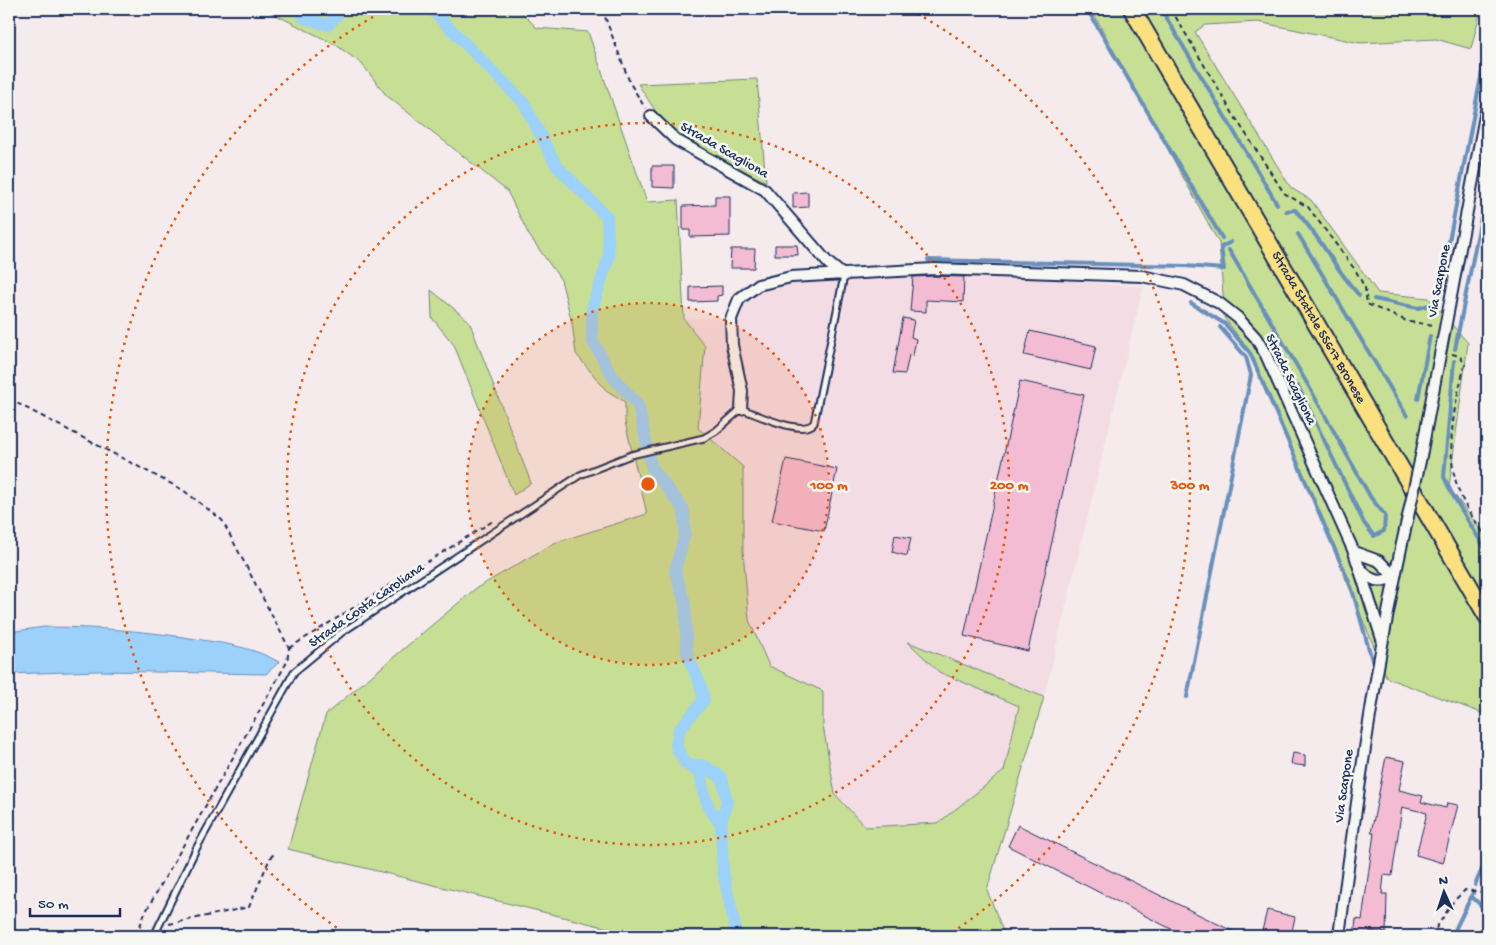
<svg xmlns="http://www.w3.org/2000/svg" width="1496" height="945" viewBox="0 0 1496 945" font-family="'Gochi Hand',sans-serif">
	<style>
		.built { fill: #f4dce4 }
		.green { fill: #c6df95; stroke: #70877a }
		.water { fill: #9bd1fa; stroke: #6890bc }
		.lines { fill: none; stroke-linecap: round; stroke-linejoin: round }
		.stream { stroke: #6890bc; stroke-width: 4 }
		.canal { stroke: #9bd1fa; stroke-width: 12 }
		.building { fill: #f3bcd3; stroke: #1b2f5e }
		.lane-casing { stroke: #1b2f5e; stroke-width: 9 }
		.street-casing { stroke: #1b2f5e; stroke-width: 14 }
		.primary-casing { stroke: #1b2f5e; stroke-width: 20 }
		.path { stroke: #1b2f5e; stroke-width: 2; stroke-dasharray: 5 4; stroke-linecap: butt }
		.lane { stroke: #f6f6f2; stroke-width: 5 }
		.street { stroke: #f6f6f2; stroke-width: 10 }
		.primary { stroke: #fbe080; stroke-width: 16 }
		.street-bridge-casing { stroke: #1b2f5e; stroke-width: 14; stroke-linecap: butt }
		.street-bridge { stroke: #f6f6f2; stroke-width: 10 }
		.ring { fill: none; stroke: #e8590c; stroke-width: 2.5; stroke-dasharray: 2.5 5 }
		.labels { text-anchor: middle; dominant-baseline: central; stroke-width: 5; stroke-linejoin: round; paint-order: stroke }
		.street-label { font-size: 14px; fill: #1b2f5e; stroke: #f6f6f2 }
		.centre { fill: #e8590c; stroke: #f6f6f2; stroke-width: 2.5 }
		.ring-label { font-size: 15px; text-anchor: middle; font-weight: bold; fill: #e8590c; stroke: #f6f6f2; stroke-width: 5; stroke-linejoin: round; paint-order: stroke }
	</style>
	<rect width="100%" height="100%" fill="#f5eaec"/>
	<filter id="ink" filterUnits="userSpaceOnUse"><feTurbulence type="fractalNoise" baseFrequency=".02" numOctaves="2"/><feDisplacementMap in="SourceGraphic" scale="10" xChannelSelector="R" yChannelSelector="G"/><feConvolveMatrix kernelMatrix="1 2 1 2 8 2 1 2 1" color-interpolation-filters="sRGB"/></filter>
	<g filter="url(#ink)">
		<path class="built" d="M924,269L1143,287L1044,697L910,643L939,672L1019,706L1004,771L939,823L865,827L835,794L823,726V691L769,666L749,620L743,551V467L698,428L705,346L684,319L731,318L739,299L756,285Z"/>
		<path class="green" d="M264,9H518L537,28L588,32L647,202L678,200L684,319L705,346L698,428L743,467V551L749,620L769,666L823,691V726L835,794L865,827L938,823L1004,771L1019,706L939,672L908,642L1044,697L987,890L1005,936H640L288,849L326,714L475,589L554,543L647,514L625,422V402L606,390L576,354L572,323L561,280L529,235L507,191L386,95L362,64L336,45Z
			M1091,9H1481L1471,49L1436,39L1360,43L1258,22L1205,25L1195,32L1291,188L1311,200L1378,293L1429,298L1468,343L1449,487L1487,539V715L1387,678L1252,354L1225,319L1219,243Z
			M757,79L766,182L689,142L664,124L638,84Z
			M431,290L469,321L531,483L514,495L454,345L432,318Z"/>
		<path class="water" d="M44,627C97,627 149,631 202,640C229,644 254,648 279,662L266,674L99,671L9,674V632Z"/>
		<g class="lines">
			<path class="stream" d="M1087,9L1222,238
				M1161,9L1277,204
				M1286,211L1295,210C1320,236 1335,269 1359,295
				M1298,234L1407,416
				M1229,250L1308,385L1371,498L1385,515L1384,531L1374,536L1364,523L1298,386
				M928,260L1185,266L1224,269L1221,247L1231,242
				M1374,299L1418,308L1437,303L1487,46
				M1191,303L1225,324L1250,353L1352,589L1372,660
				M1433,305L1434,313
				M1455,349L1481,218
				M1454,361L1444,477L1452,494L1487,552
				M1418,399L1430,336
				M1187,697L1251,375L1246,357L1220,327
				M1475,885L1487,858
				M1471,896L1487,911
				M1452,936L1473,893"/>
			<path class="canal" d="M300,9L304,18L328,25L342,9
				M431,9L524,103L556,165L607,217L609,257L592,309V340L613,377L638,405L652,468L684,510L685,533L675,571L685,603L687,653L700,684L704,700L679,730L676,746L686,764L705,766L722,778L727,801L721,823L723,872L737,936
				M688,765L701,774C702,791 708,812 721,823"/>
		</g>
		<path class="building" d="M652,166H674V188L652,187Z
			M808,192V207L793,208V193Z
			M715,196H730V236L690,237V230H683V206L715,205Z
			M775,245H797L798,255H775Z
			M731,249H755L754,268H730Z
			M934,276L964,277L963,302L926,300V312L910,311L913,277Z
			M722,286V295L717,296V301L690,302V287Z
			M903,318L914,320L911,337L916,339L913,356L909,355L905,374L893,373Z
			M1030,331L1096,346L1091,370L1024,355Z
			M1020,381L1084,395L1028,651L964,636Z
			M786,459L837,469L824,531L772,521Z
			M895,535L911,538L907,556L892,552Z
			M1293,753L1305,755V766L1291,764Z
			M1386,757L1405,761L1399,790L1423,796L1421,802L1446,808L1447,803L1458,805L1443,863L1416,855L1427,813L1402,807L1392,876L1384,875L1382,894H1387L1386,933L1370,931V936H1354L1356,919L1362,920L1374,833H1371Z
			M1018,825L1224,927L1243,936H1185L1008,846Z
			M1267,910L1295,917L1291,936L1262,931Z"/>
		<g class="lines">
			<g class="lane-casing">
				<path id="lane" d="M154,936L196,849L294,672L341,633L580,475L631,455L704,438L716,431L741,409C757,414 802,437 814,423L844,276"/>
			</g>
			<g class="street-casing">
				<path id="street" d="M651,116L676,140L765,190L828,263L844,276
					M741,409L742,391L732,345L731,319L739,299L758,285L791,277L934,269L1142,276L1184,285L1219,303L1238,318L1256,338L1266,355L1354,552L1382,639
					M1420,461L1487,105
					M1354,552L1379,561L1394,576
					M1361,569C1371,582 1381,584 1394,576
					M1339,936C1357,797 1376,658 1407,521"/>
			</g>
			<g class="primary-casing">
				<g id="primary">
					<path id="s1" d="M1132,9L1487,616"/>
				</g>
			</g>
			<path class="path" d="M602,9L630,83L645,108
				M1171,9L1233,114L1284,193L1308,207L1356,271L1365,288L1367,304L1409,322L1435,325
				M1452,354L1460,356L1465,365C1454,405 1443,456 1461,496C1467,511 1479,525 1487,539
				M9,399L183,490L222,520L289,648L287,662L145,913L136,936
				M289,648L493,521
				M169,924L249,907L270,858L275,853
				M1431,936L1453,902L1465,890L1482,892L1487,895"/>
			<use href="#lane" class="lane"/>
			<use href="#street" class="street"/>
			<use href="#primary" class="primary"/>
			<g class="street-bridge-casing">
				<path id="street-bridge" d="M1407,521L1420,461"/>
			</g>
			<use href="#street-bridge" class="street-bridge"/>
		</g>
	</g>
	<circle cx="648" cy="484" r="181" fill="#e8590c" fill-opacity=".12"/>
	<g class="ring">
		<circle cx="648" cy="484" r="181"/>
		<circle cx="648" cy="484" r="361"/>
		<path d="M349 936A542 542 0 0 1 385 10M911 10A542 542 0 0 1 947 936"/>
	</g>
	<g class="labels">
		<g class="street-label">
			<text transform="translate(724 151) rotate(30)">Strada Scagliona</text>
			<text transform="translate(1440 281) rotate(-79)">Via Scarpone</text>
			<text stroke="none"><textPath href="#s1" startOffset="369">Strada Statale SS617 Bronese</textPath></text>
			<text transform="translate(1290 380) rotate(64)">Strada Scagliona</text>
			<text transform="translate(367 606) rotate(-35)">Strada Costa Caroliana</text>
			<text transform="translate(1345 786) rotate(-82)">Via Scarpone</text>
		</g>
	</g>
	<circle cx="648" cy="484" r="8" class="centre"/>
	<g class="ring-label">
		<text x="829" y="489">100 m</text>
		<text x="1009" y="489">200 m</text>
		<text x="1190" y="489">300 m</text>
	</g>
	<rect width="1496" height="945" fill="none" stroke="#f6f6f2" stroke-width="30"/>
	<rect x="15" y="15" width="1466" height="915" fill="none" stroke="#1b2f5e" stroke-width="2" filter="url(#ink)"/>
	<g transform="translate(1444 892) rotate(357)" stroke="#f6f6f2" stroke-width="4" paint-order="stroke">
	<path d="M0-4L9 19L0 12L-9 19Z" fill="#1b2f5e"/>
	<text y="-8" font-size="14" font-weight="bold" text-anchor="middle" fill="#1b2f5e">N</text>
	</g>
	<path d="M30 908v8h90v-8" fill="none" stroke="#1b2f5e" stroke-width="2.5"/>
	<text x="38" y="908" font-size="15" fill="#1b2f5e" stroke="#f6f6f2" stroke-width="4" paint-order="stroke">50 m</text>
</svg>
